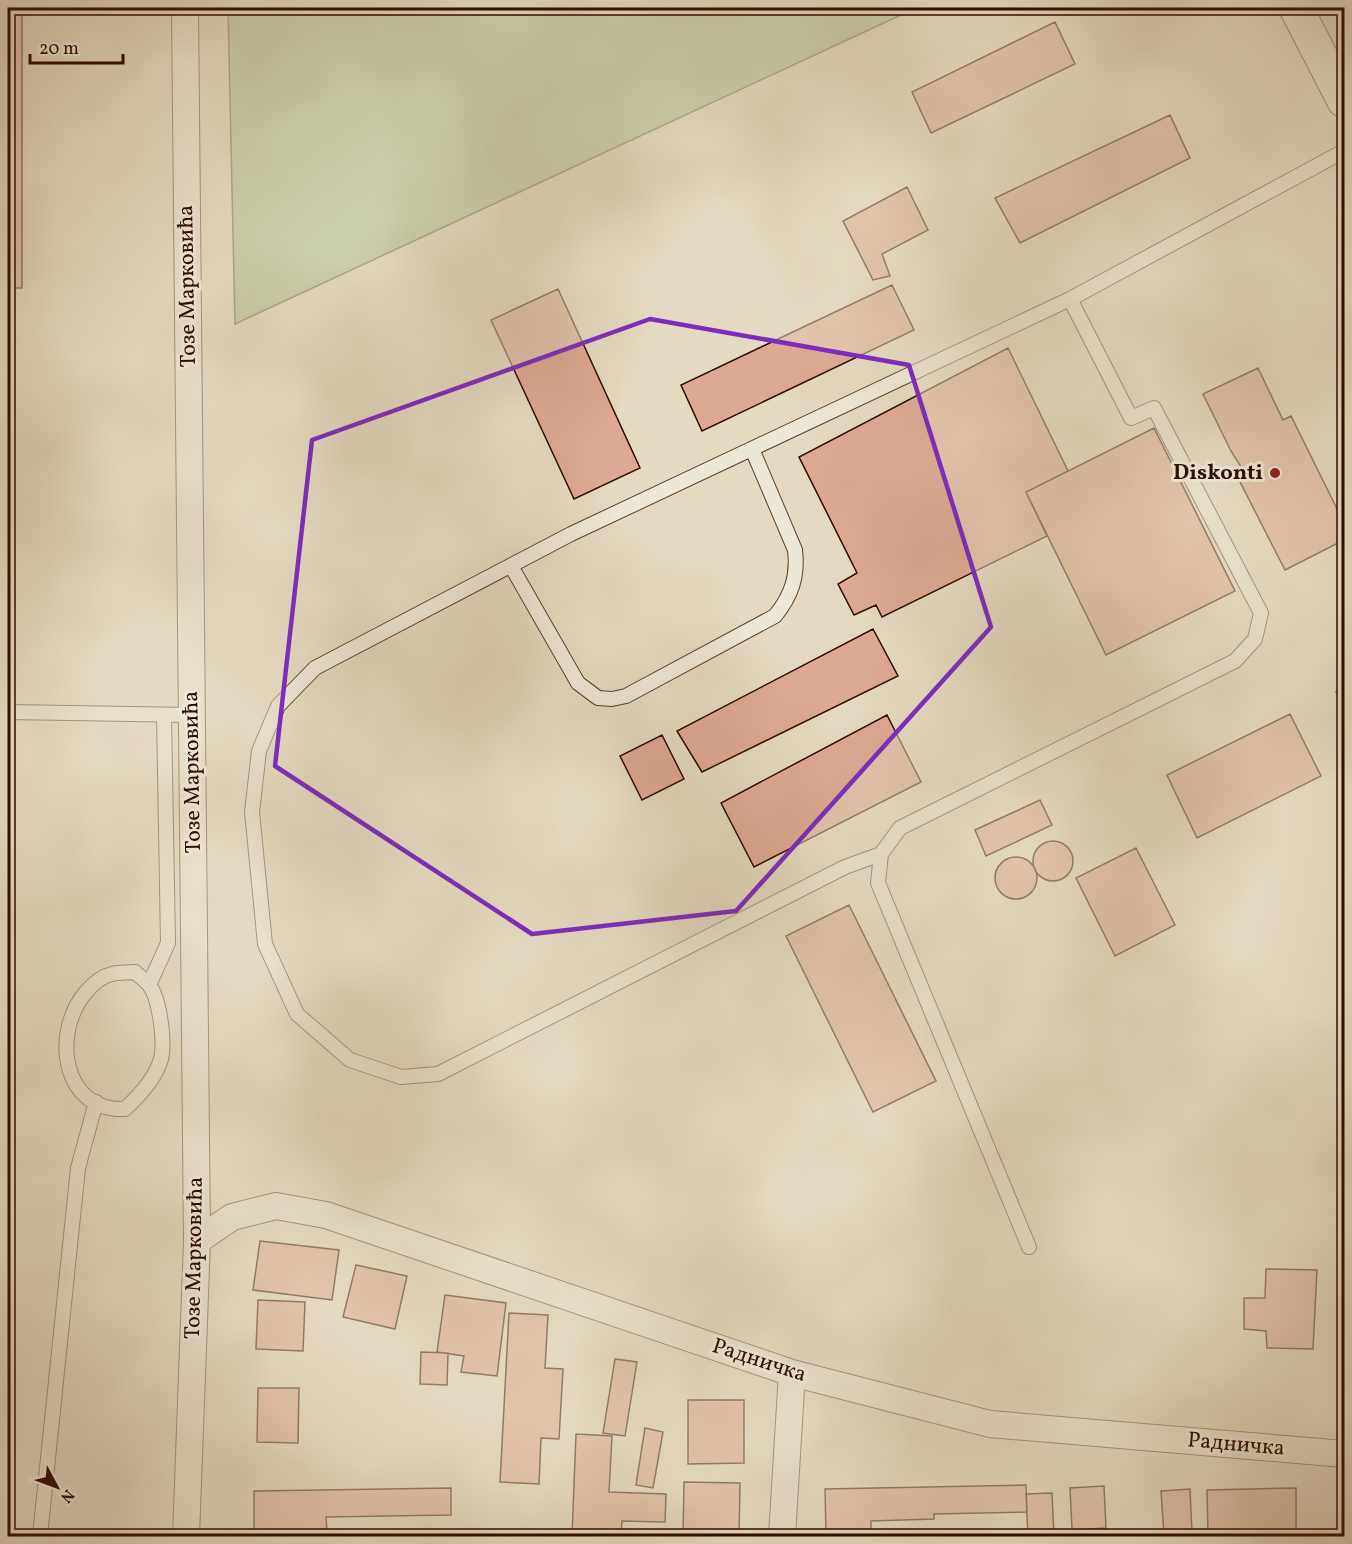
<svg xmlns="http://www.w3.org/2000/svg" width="1352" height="1544" viewBox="0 0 1352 1544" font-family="Vollkorn,serif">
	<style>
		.green { fill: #afc197; stroke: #6e664c; stroke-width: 1.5 }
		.building { fill: #dea993; stroke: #2d0b00; stroke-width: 1.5 }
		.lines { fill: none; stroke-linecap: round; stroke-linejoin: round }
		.service-casing { stroke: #5b3f30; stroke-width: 16 }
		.minor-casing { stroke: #5b3f30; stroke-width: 28 }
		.tertiary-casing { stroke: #5b3f30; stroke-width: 35 }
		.service { stroke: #ede7d7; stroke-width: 14 }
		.minor { stroke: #ede7d7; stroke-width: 26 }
		.tertiary { stroke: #ede7d7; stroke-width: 33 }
		.marked { fill: none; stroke: #7b2cbf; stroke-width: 4.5; stroke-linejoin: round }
		.poi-dot { fill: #8f2418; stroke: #ede7d7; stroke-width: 2 }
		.labels { text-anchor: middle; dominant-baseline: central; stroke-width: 6; stroke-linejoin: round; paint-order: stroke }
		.street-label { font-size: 22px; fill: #2d0b00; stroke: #ede7d7 }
		.poi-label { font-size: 22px; font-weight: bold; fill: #2d0b00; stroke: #ede7d7; text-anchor: end }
	</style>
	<rect width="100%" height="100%" fill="#e4dac1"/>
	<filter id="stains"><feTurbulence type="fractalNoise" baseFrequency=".00333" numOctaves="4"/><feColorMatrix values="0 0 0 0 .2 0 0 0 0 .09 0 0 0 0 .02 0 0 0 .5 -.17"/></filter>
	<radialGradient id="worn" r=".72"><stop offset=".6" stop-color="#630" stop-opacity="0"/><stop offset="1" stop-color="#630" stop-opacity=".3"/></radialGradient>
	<path class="green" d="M228,8H916L235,324Z"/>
	<path class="building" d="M8,8H22V288H8Z
		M1055,22L1075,64L931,133L912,92Z
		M1170,115L1190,158L1020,243L995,198Z
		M907,187L928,230L882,254L890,276L873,280L843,221Z
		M892,285L914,330L702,431L681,385Z
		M558,289L640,468L574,499L491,320Z
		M8,343H11L12,501H8Z
		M1008,348L1068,471L1026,492L1047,536L882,617L876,605L854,615L838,584L857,573L799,457Z
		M1258,368L1283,420L1291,416L1344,523V540L1285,570L1236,474L1243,470L1231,451L1203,394Z
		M1154,428L1235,591L1106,655L1026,492Z
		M873,629L898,676L702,772L677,731Z
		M1344,688V708L1336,692Z
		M1290,714L1321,776L1197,838L1167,775Z
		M887,715L921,782L754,867L721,803Z
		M662,735L684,779L642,800L620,756Z
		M1040,800L1052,825L986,856L975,830Z
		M1033 861a20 20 0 1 1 40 0a20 20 0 1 1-40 0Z
		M1136,848L1175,925L1115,956L1076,878Z
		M995 878a21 21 0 1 1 42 0a21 21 0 1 1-42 0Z
		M849,905L936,1081L873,1112L786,936Z
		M260,1241L339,1250L332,1300L253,1290Z
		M356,1265L407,1276L395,1329L343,1317Z
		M1266,1269L1317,1270L1313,1349L1267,1348L1266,1331L1244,1329V1298H1265Z
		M445,1295L506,1303L497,1376L461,1372L464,1356L437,1352Z
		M258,1300L305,1302L303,1351L256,1349Z
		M509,1313L548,1315L545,1368L563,1369L559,1439L541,1438L539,1484L500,1482Z
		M421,1352L448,1353L447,1385L420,1384Z
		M615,1359L637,1362L625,1436L603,1433Z
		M258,1388H299L298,1443L257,1442Z
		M688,1400H744V1463L688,1464Z
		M645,1428L663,1432L653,1488L636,1485Z
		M576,1434L612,1436L609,1492L666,1494L665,1522L622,1521L621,1536H572Z
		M684,1482L740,1483L739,1536H683Z
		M1026,1485L1027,1512L934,1514V1519L871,1521V1536H826L825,1489Z
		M1104,1486L1106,1528L1072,1530L1070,1488Z
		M451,1488V1515L326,1517L327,1530L276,1531V1536H254V1491Z
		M1296,1488V1536H1208L1207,1490Z
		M1190,1489L1192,1533L1164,1535L1161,1491Z
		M1052,1493L1054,1536H1028L1026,1494Z
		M1096,1529L1097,1536H1072V1530Z"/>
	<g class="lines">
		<g class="service-casing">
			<path id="service" d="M511,566L578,683L598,698L612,699L626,696L775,616C792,595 798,576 795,550L752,449
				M8,712L192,715
				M881,854L845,867L438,1074L401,1077L350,1060L297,1014L265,944L252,812L259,751L278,706L315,668L571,534L1070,299L1344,151
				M135,972C139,976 145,980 149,985C160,998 165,1043 161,1059C156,1078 139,1096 125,1109C62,1112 51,1033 86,992C92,985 102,976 112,974C119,972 127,973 135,972Z
				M149,985L168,943L164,715
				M1029,1247L878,883L881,854L900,828L1235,661L1255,639L1261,613L1154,408L1131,418L1070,299
				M40,1536L78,1168L96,1102"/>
		</g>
		<g class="minor-casing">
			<path id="minor" d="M185,8L197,1241L186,1536
				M197,1241L232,1217L276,1206L326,1215L792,1373L990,1424L1344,1454
				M782,1536L792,1373"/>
		</g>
		<g class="tertiary-casing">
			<path id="tertiary" d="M1296,8L1344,101"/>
		</g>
		<use href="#service" class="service"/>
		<use href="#minor" class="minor"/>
		<use href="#tertiary" class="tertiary"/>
	</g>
	<path d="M0 0H1352V1544H0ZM650,319L909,365L991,627L736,911L532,934L275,766L312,440Z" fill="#e4dac1" fill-opacity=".55" fill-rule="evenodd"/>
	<path class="marked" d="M650,319L909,365L991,627L736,911L532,934L275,766L312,440Z"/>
	<circle class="poi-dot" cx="1275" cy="473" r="6"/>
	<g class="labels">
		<g class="street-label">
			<text transform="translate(188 286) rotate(-91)">Тозе Марковића</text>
			<text transform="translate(193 772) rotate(-91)">Тозе Марковића</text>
			<text transform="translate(195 1258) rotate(-89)">Тозе Марковића</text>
			<text transform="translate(759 1361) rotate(18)">Радничка</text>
			<text transform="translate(1236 1445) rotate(5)">Радничка</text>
		</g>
		<g class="poi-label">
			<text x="1263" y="473">Diskonti</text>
		</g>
	</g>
	<rect width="1352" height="1544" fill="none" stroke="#e4dac1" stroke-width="30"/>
	<rect x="9" y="9" width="1334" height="1526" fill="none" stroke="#2d0b00" stroke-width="3"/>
	<rect x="15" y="15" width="1322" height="1514" fill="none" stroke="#2d0b00" stroke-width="1.5"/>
	<g transform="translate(57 1487) rotate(131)" stroke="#ede7d7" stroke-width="4.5" paint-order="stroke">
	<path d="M0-4.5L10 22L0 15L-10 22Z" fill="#2d0b00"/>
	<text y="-9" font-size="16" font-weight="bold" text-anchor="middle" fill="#2d0b00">N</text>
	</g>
	<path d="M30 54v9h93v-9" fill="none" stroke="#2d0b00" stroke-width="3"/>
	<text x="39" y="54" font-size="18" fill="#2d0b00" stroke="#ede7d7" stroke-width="4.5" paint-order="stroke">20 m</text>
	<rect width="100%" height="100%" filter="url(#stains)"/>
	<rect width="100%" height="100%" fill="url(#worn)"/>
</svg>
